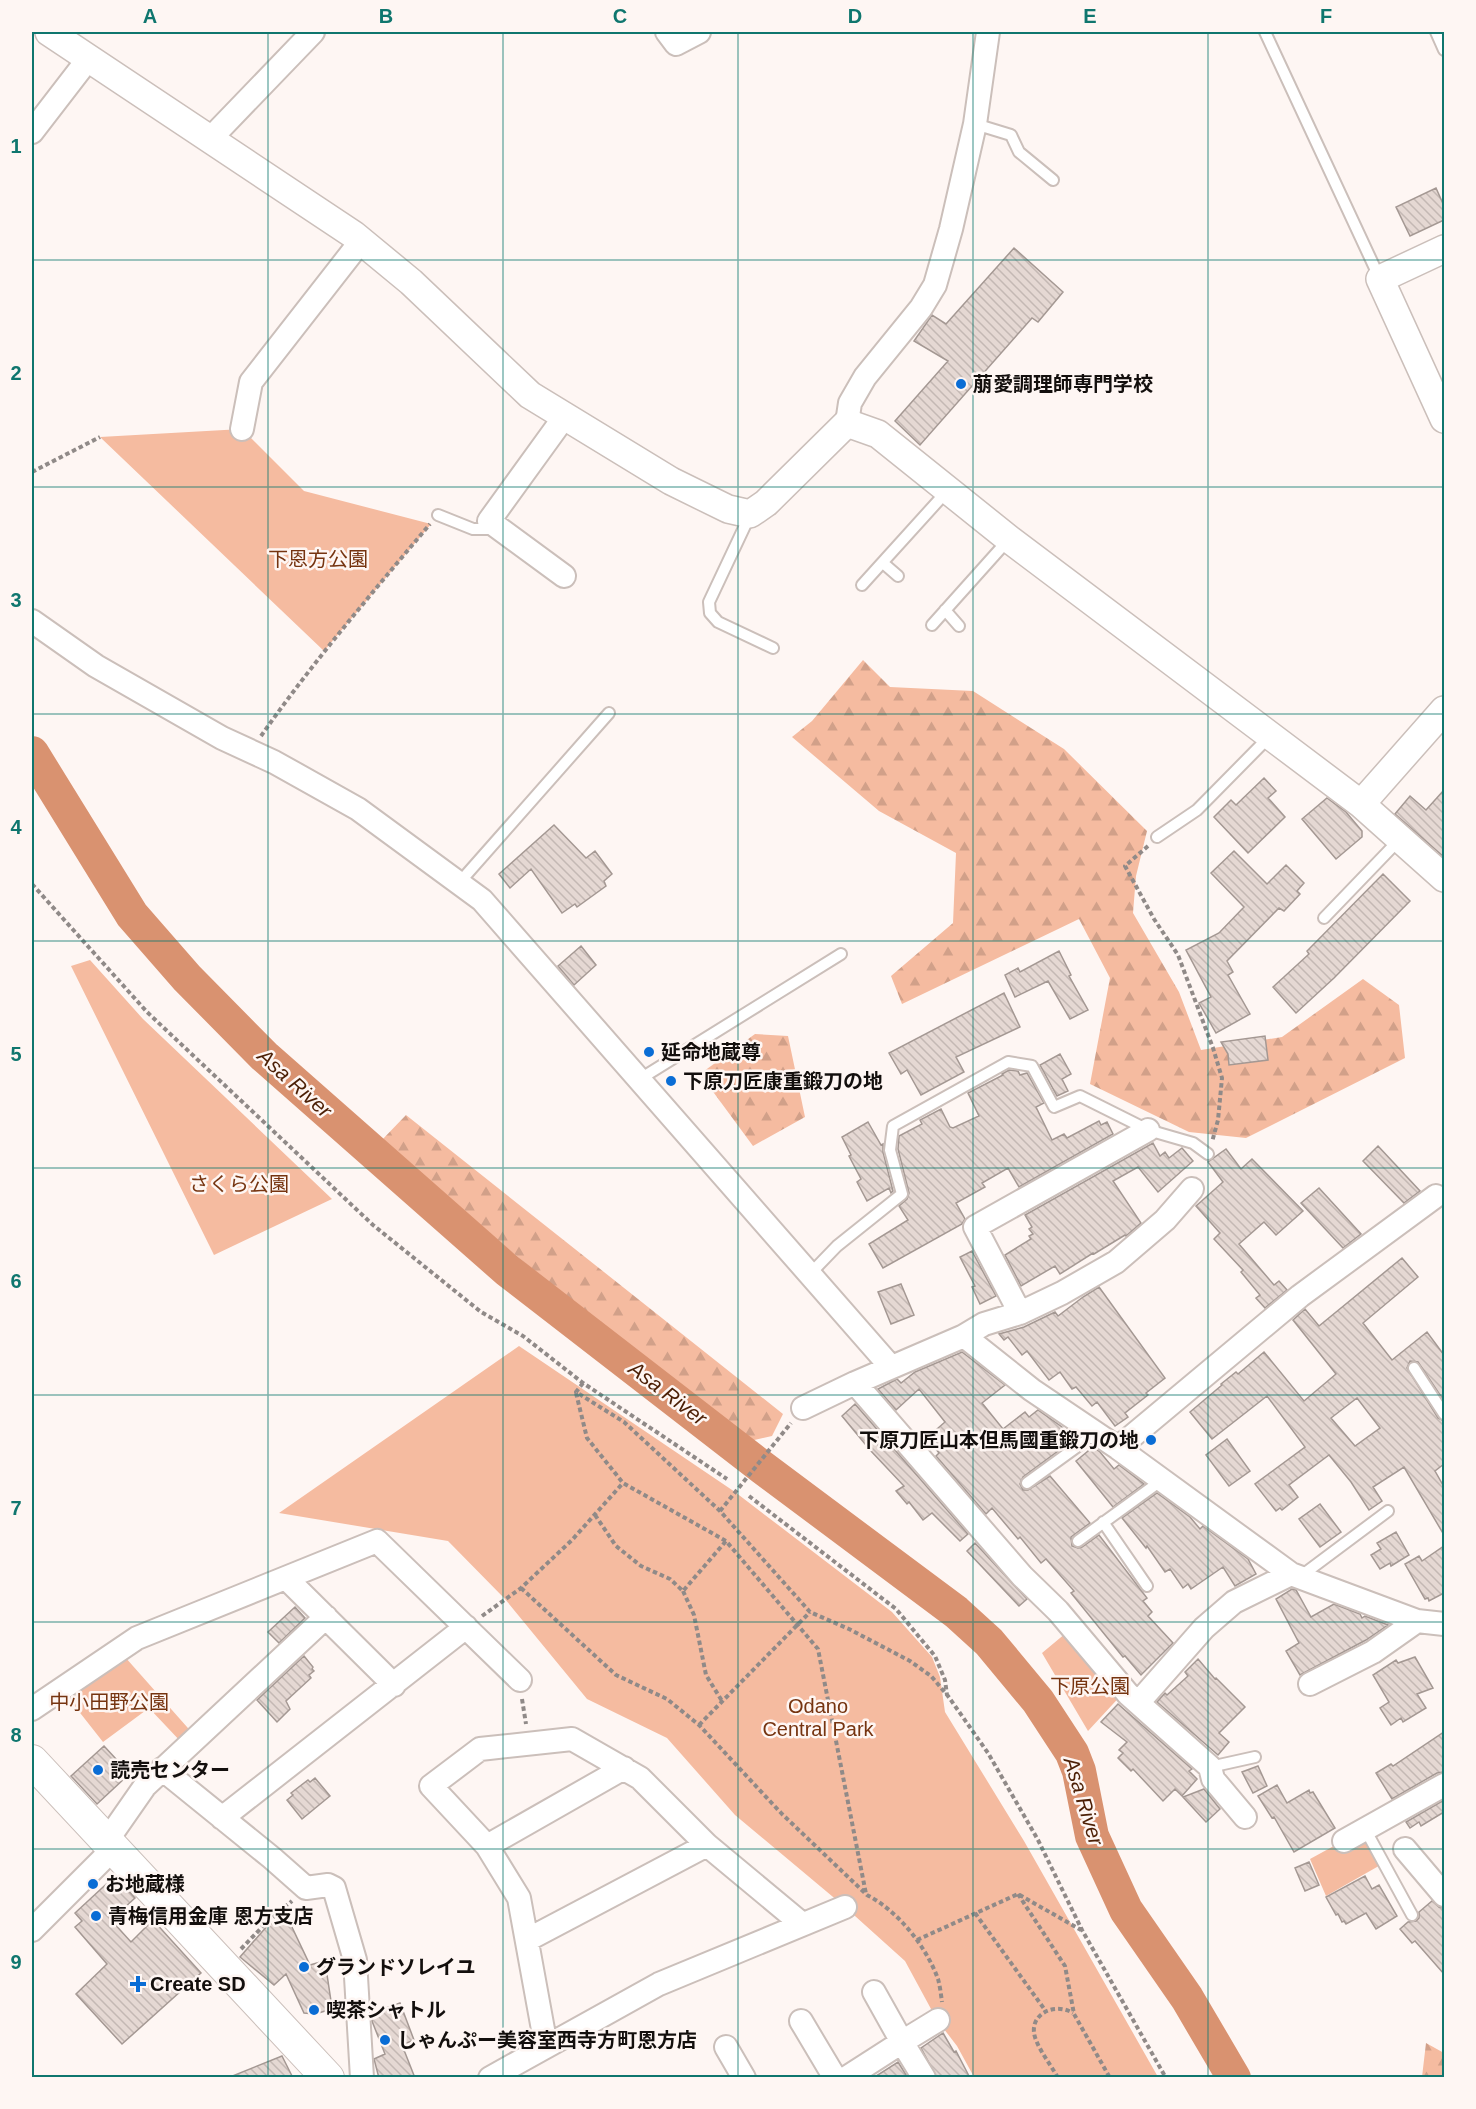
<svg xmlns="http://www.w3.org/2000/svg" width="1476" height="2109" viewBox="0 0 1476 2109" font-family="Helvetica,'Noto Sans JP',sans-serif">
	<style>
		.forest { fill: url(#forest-firs) }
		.park { fill: #f5bba0 }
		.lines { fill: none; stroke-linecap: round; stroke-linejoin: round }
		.river { stroke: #d99270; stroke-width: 34 }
		.building { fill: url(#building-back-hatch); stroke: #a49893; stroke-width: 1.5; fill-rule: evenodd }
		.service-casing { stroke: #cbbfba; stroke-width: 14 }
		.minor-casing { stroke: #cbbfba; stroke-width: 26 }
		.tertiary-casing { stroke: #cbbfba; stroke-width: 30 }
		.secondary-casing { stroke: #cbbfba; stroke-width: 34 }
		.path { stroke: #908a88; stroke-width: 4; stroke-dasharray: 4.5 3; stroke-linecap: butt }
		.service { stroke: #fff; stroke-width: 10 }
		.minor { stroke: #fff; stroke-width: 22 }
		.tertiary { stroke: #fff; stroke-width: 27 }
		.secondary { stroke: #fff; stroke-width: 32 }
		.grid { fill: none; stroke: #0f766e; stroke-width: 1.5; stroke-opacity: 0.55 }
		.poi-dot { fill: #0a6dd5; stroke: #fef6f3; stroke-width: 2 }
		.labels { text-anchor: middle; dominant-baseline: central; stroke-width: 5; stroke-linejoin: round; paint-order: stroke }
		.poi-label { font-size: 20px; font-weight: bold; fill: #130f0d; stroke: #fef6f3; text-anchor: start }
		.park-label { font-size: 20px; fill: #763410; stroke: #fef6f3 }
		.water-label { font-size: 21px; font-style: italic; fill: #4c1f05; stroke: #fef6f3 }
		.neatline { fill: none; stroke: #0f766e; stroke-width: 2 }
		.grid-label { font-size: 20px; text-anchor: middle; font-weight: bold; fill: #0f766e }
	</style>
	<defs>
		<pattern id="forest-firs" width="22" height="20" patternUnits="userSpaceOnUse" patternTransform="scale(1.5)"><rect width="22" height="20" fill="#f5bba0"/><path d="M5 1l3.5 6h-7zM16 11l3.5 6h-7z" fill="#d1a089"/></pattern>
		<pattern id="building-back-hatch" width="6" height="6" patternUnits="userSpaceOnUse" patternTransform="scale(1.5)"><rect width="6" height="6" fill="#e5d8d3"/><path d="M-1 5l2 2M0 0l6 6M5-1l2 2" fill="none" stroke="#c4b8b4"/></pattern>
	</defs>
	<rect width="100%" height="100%" fill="#fef6f3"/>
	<path class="forest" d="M863,660L890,687L973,691L1064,749L1147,831L1136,876L1133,913L1179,992L1201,1050L1282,1037L1363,979L1399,1005L1405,1058L1246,1138L1189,1132L1090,1084L1110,978L1079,919L902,1004L891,976L953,923L956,853L879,811L792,737L812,721Z
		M755,1034L788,1036L805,1117L753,1146L700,1074Z
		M406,1115L783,1414L772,1436L750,1441L554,1287L380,1142Z
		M1426,2043L1444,2053V2077H1422Z"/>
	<path class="park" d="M242,429L304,491L431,524L324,651L100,437Z
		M90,960L143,1019L332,1199L214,1255L71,966Z
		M519,1346L735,1492L892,1612L932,1657L940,1677L945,1712L1024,1841L1158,2077H974L957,2046L937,2020L905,1961L845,1907L735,1815L667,1738L587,1699L505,1599L448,1541L279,1513Z
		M1072,1628L1125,1691L1088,1731L1042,1653Z
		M125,1657L195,1736L183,1744L149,1708L103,1742L66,1695Z
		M1365,1829L1384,1863L1326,1896L1310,1859Z"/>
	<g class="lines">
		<path class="river" d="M32,753L132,915L187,978L264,1056L507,1270L763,1468L956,1612L989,1642L1038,1701L1072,1753L1079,1771L1092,1836L1126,1910L1187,1998L1234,2078"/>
	</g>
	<path class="building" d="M1436,188L1444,206V220L1410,236L1396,207Z
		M1014,248L1063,292L1038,322L1032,318L920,445L895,421L948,361L914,341L932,315L946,324Z
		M1264,778L1276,791L1268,798L1285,817L1248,853L1214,817L1231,800L1236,805Z
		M1444,790V857L1395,814L1410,796L1426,810Z
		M1327,798L1346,812L1362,831V837L1336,859L1302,819Z
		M554,825L586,858L595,851L612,874L604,881L606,886L577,907L575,904L562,913L531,869L510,888L499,874Z
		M1234,851L1267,884L1286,865L1304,883L1297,891L1300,894L1284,911L1279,908L1227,961L1233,972L1228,975L1250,1014L1216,1033L1199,1003L1211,997L1186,950L1219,933L1244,907L1211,873Z
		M1383,874L1410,901L1334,978L1296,1013L1273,987L1309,954L1307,951Z
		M581,946L596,965L574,985L558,966Z
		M1059,951L1071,975L1069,976L1088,1010L1070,1019L1048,981L1015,997L1005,975L1018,968L1020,972Z
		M1004,993L1020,1027L956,1057L964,1072L921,1095L907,1070L901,1074L889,1053Z
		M1265,1036L1268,1060L1229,1065L1228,1054L1221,1042Z
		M1060,1054L1071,1074L1062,1079L1068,1091L1057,1096L1040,1065Z
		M1009,1070L1018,1071L1020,1075L1027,1073L1044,1103L1036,1107L1052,1140L1064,1134L1067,1138L1099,1121L1101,1125L1107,1122L1113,1134L1019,1187L1008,1168L982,1183L985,1187L956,1203L965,1219L962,1224L883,1268L869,1244L908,1220L899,1206L907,1199L909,1193L898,1149L899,1136L922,1124L920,1120L941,1109L950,1127L953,1128L979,1116L968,1093L1003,1075L1002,1074Z
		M868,1122L881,1145L883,1144V1152L893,1191L891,1193L889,1188L867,1201L857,1182L861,1179L849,1156L851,1155L842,1137Z
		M1153,1143L1160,1156L1165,1152L1169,1158L1182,1148L1193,1161L1158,1192L1138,1167L1113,1181L1141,1223L1126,1236L1125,1235L1094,1254L1093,1253L1060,1274L1055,1266L1021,1286L1005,1255L1031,1239L1029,1236L1033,1234L1029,1229L1032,1227L1025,1215Z
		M1378,1146L1420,1191L1404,1203L1363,1161Z
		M1226,1149L1241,1169L1252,1159L1303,1211L1276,1235L1264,1222L1239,1244L1274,1285L1279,1281L1287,1290L1265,1308L1256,1298L1260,1295L1241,1272L1243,1270L1214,1239L1220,1233L1196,1206L1223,1182L1208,1162Z
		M1319,1188L1361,1234L1343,1248L1301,1203Z
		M972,1251L996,1296L980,1304L972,1287L975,1286L960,1257Z
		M1402,1258L1418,1277L1363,1323L1392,1360L1427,1332L1444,1355V1401L1418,1362L1410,1361L1407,1368L1438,1418L1444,1421V1464L1435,1471L1444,1487V1535L1404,1467L1373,1487L1382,1501L1369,1510L1351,1482L1329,1455L1289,1485L1298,1497L1282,1510L1280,1508L1276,1511L1255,1484L1305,1447L1267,1396L1212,1439L1190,1412L1222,1385L1221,1384L1236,1372L1238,1374L1264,1352L1304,1401L1336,1374L1293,1320L1305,1309L1319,1326ZM1357,1398L1380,1428L1355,1446L1331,1418Z
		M901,1284L914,1315L891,1324L878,1292Z
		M1099,1287L1165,1378L1146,1393L1148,1395L1125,1413L1128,1417L1115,1426L1097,1402L1092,1406L1076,1387L1072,1389L1060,1372L1049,1380L1027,1351L1022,1355L1008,1337L1004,1340L999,1334L1024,1327L1055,1312L1058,1316L1083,1297Z
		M962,1352L1005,1385L982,1403L1003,1429L1025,1412L1029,1417L1038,1410L1062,1427L1073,1440L1023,1477L1020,1484L1023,1490H1028L1050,1476L1090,1523L1071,1537L1072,1546L1078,1548L1082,1547L1099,1535L1147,1598L1143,1601L1152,1612L1148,1616L1173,1643L1141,1675L1125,1656L1123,1657L1071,1593L1074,1591L1046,1559L1041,1563L1020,1537L1018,1539L992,1508L986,1514L936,1456L939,1453L935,1448L939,1445L930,1435L945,1422L919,1389L896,1410L878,1389L897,1379L901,1383L915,1372Z
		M855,1404L968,1534L960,1541L932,1513L923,1520L909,1502L907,1504L896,1491L904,1486L870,1450L842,1416Z
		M1227,1439L1250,1471L1229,1486L1206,1455Z
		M1093,1447L1100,1452L1114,1469L1119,1465L1144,1484L1113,1507L1076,1461Z
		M1157,1493L1190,1517L1200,1529L1203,1526L1248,1559L1256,1574L1235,1586L1223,1567L1191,1589L1188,1584L1183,1588L1170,1569L1165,1572L1147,1546L1146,1548L1122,1518Z
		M1320,1504L1341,1532L1320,1547L1299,1519Z
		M1396,1532L1409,1555L1391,1566L1390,1563L1380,1569L1371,1555L1381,1549L1377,1543Z
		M975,1543L1027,1599L1019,1606L967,1551Z
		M1444,1546V1593L1429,1601L1428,1598L1425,1599L1405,1564L1419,1556L1422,1561Z
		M1292,1589L1296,1590L1311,1617L1334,1604L1360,1614L1362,1618L1365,1616L1388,1625L1366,1640L1300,1675L1286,1651L1299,1643L1276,1599Z
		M295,1607L305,1618L279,1643L268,1632Z
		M304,1656L313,1667L312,1669L314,1671L309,1675L311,1678L286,1701L290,1709L277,1722L257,1700Z
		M1415,1657L1433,1688L1417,1694L1426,1708L1403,1722L1401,1718L1391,1725L1380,1708L1389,1702L1373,1675L1396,1660L1398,1663Z
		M1198,1659L1215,1679L1216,1678L1245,1707L1219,1733L1229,1742L1218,1755L1157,1702L1165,1693L1167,1695L1188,1676L1185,1672Z
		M1118,1704L1192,1769L1189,1771L1197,1779L1182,1796L1175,1789L1163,1801L1133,1769L1131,1771L1118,1758L1123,1753L1119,1750L1127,1742L1101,1722Z
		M1444,1732V1772L1437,1773L1392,1799L1376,1773L1391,1764L1393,1766Z
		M104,1746L116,1759L112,1763L125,1778L97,1804L71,1776Z
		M1258,1766L1267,1786L1253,1793L1242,1772Z
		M315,1778L330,1796L302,1819L287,1800L293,1795L291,1793L308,1780L310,1782Z
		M1277,1785L1287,1803L1309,1790L1310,1793L1313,1792L1335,1828L1294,1852L1274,1817L1272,1818L1258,1796Z
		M1204,1789L1220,1809L1206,1822L1183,1797Z
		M1444,1800V1812L1421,1826L1419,1822L1410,1828L1406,1822Z
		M1309,1862L1319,1885L1305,1891L1295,1868Z
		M115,1876L135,1898L111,1920L131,1942L153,1920L201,1973L122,2044L76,1994L107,1964L75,1927L82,1921L75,1913Z
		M1365,1876L1372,1889L1379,1885L1397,1916L1376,1929L1366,1913L1346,1924L1344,1921L1342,1922L1338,1914L1336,1915L1326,1897Z
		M1432,1901L1439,1907L1444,1908V1974L1415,1941L1412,1943L1400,1929L1408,1922L1416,1921L1419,1918V1912Z
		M284,1918L290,1923L310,1965L320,1962L326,1968L331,2001L325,2011L315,2014L304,2013L286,1974L274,1985L240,1957L268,1925Z
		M400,2003L414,2040L402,2045L415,2078H379L374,2059L385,2054L372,2021V2013Z
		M943,2033L954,2052L956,2051L970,2078H937L921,2048Z
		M282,2056L293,2078H230V2077Z
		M898,2062L908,2078H873Z"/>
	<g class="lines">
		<g class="service-casing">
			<path id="service" d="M1265,32L1380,279
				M1436,32L1444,50
				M975,124L1011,135L1019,152L1053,180
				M438,515L473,529H496
				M750,515L709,602L710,613L718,622L773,648
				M883,563L898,576
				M862,585L948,490
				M945,610L959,626
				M932,625L1009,539
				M1157,837L1197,810L1270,736
				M459,883L609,713
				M1324,918L1400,839
				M640,1079L841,954
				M809,1275L837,1246L902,1194L890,1150L893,1126L1008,1062L1032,1066L1054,1107L1080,1096L1148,1130L1193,1143L1208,1154
				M1414,1368L1444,1414
				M1027,1483L1096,1433
				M1103,1522L1147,1586
				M1078,1541L1162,1480
				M1301,1576L1388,1511
				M1210,1767L1255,1757
				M1365,1829L1412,1915"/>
		</g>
		<g class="minor-casing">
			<path id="minor" d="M667,32L676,44L699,32
				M32,132L89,58
				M211,138L313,32
				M847,423L850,403L865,377L921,308L935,285L951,229L975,124L988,32
				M242,429L251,382L361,241
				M564,576L489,521L565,416
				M32,621L96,666L222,738L274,762L358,809L482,900L891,1367
				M1020,1313L975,1227L1148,1130
				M964,1336L1032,1390L1118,1448L1291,1574L1417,1621L1444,1624
				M855,1383L1022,1576L1058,1611L1128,1694L1210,1767L1213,1779L1245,1817
				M803,1408L855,1383L964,1336L984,1324L1020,1313L1062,1293L1116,1262L1165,1220L1192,1189
				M1118,1448L1300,1296L1436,1196
				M287,1579L394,1685
				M1310,1684L1373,1652L1417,1621
				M1138,1703L1204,1628L1234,1602L1291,1574
				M32,1709L137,1638L377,1541L520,1680
				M162,1769L272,1858L306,1888L328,1885L334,1888L355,1960L362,2078
				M222,1818L466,1627
				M1344,1841L1444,1785
				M106,1842L145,1786L326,1617
				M487,1846L624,1768
				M1405,1849L1444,1895
				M32,1930L113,1849
				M527,1940L707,1845
				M874,1992L902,2042L938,2020
				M801,2021L835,2078
				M546,2046L519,1898L487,1846L431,1786L480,1749L572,1739L640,1778L707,1845L802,1924
				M726,2047L744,2078
				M490,2078L659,1984L845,1907
				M846,2078L902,2042L924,2078"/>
		</g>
		<g class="tertiary-casing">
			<path id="tertiary" d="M49,32L354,235L411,282L530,395L671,481L728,509L750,514L766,503L847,423L878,434L1009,539L1361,804L1444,878
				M1444,249L1380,279L1444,419
				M1361,804L1444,710"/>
		</g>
		<g class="secondary-casing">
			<path id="secondary" d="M32,1761L328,2078"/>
		</g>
		<path class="path" d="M32,472L100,437
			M261,736C313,662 372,593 430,524
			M1148,846L1125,866L1154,919L1178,955L1213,1048L1222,1078L1218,1120L1212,1142
			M32,884L147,1012L373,1225L481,1312L523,1336L583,1383L727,1479
			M583,1383L576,1392L624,1422L720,1511L810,1612L849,1629L910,1661L931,1676L948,1696L988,1753L1038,1840L1082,1930L1166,2078
			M576,1393L587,1438L623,1483L726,1541L818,1649L866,1894
			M749,1496L896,1609L935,1656L945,1680L947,1695
			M720,1511L791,1423
			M595,1515L616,1546L641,1566L670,1579L683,1591L726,1541
			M521,1588L616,1675L667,1699L699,1725L782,1814L867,1895C898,1911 926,1946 938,1979C940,1986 941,1995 942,2002
			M683,1591L694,1615L706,1675L722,1701
			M482,1616L521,1588L572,1540L623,1483
			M522,1699L526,1724
			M699,1725L810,1612
			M1018,1894L1065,1966L1074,2014L1110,2078
			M975,1913L1045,2010
			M917,1940L1018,1894L1081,1930
			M241,1949L265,1924L292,1901
			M1058,2078C1051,2065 1041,2053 1036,2040C1026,2016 1053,2001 1073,2013"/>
		<use href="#service" class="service"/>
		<use href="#minor" class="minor"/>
		<use href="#tertiary" class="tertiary"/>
		<use href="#secondary" class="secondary"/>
	</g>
	<path class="grid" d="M268,32V2078M503,32V2078M738,32V2078M973,32V2078M1208,32V2078M32,260H1444M32,487H1444M32,714H1444M32,941H1444M32,1168H1444M32,1395H1444M32,1622H1444M32,1849H1444"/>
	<g class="poi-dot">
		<circle cx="961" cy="384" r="6"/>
		<circle cx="649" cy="1052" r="6"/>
		<circle cx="671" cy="1081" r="6"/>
		<circle cx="1151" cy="1440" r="6"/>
		<circle cx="98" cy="1770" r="6"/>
		<circle cx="93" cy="1884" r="6"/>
		<circle cx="96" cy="1916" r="6"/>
		<circle cx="304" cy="1967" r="6"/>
		<path d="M135 1975h6v6h6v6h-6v6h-6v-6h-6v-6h6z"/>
		<circle cx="314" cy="2010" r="6"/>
		<circle cx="385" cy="2040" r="6"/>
	</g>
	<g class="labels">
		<g class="poi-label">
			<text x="973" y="384">萠愛調理師専門学校</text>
			<text x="661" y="1052">延命地蔵尊</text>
			<text x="683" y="1081">下原刀匠康重鍛刀の地</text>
			<text x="1139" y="1440" text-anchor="end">下原刀匠山本但馬國重鍛刀の地</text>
			<text x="110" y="1770">読売センター</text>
			<text x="105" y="1884">お地蔵様</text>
			<text x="108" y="1916">青梅信用金庫 恩方支店</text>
			<text x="316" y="1967">グランドソレイユ</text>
			<text x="150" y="1984">Create SD</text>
			<text x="326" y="2010">喫茶シャトル</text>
			<text x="397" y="2040">しゃんぷー美容室西寺方町恩方店</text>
		</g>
		<g class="park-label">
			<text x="318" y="559">下恩方公園</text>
			<text x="239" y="1184">さくら公園</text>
			<text x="1090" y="1686">下原公園</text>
			<text x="109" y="1702">中小田野公園</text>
			<text x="818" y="1706">Odano<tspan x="818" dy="23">Central Park</tspan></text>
		</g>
		<g class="water-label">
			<text transform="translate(295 1083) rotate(42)">Asa River</text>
			<text transform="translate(668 1393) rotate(37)">Asa River</text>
			<text transform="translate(1084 1801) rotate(73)">Asa River</text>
		</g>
	</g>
	<rect width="1476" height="2109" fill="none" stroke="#fef6f3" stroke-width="66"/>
	<rect x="33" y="33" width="1410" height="2043" class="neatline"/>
	<g class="grid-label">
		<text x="150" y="23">A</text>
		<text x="386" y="23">B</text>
		<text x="620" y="23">C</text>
		<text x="855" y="23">D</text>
		<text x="1090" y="23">E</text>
		<text x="1326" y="23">F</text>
		<text x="16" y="153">1</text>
		<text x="16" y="380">2</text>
		<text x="16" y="607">3</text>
		<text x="16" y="834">4</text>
		<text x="16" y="1061">5</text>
		<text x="16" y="1288">6</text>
		<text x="16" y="1515">7</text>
		<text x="16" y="1742">8</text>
		<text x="16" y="1969">9</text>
	</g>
</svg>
